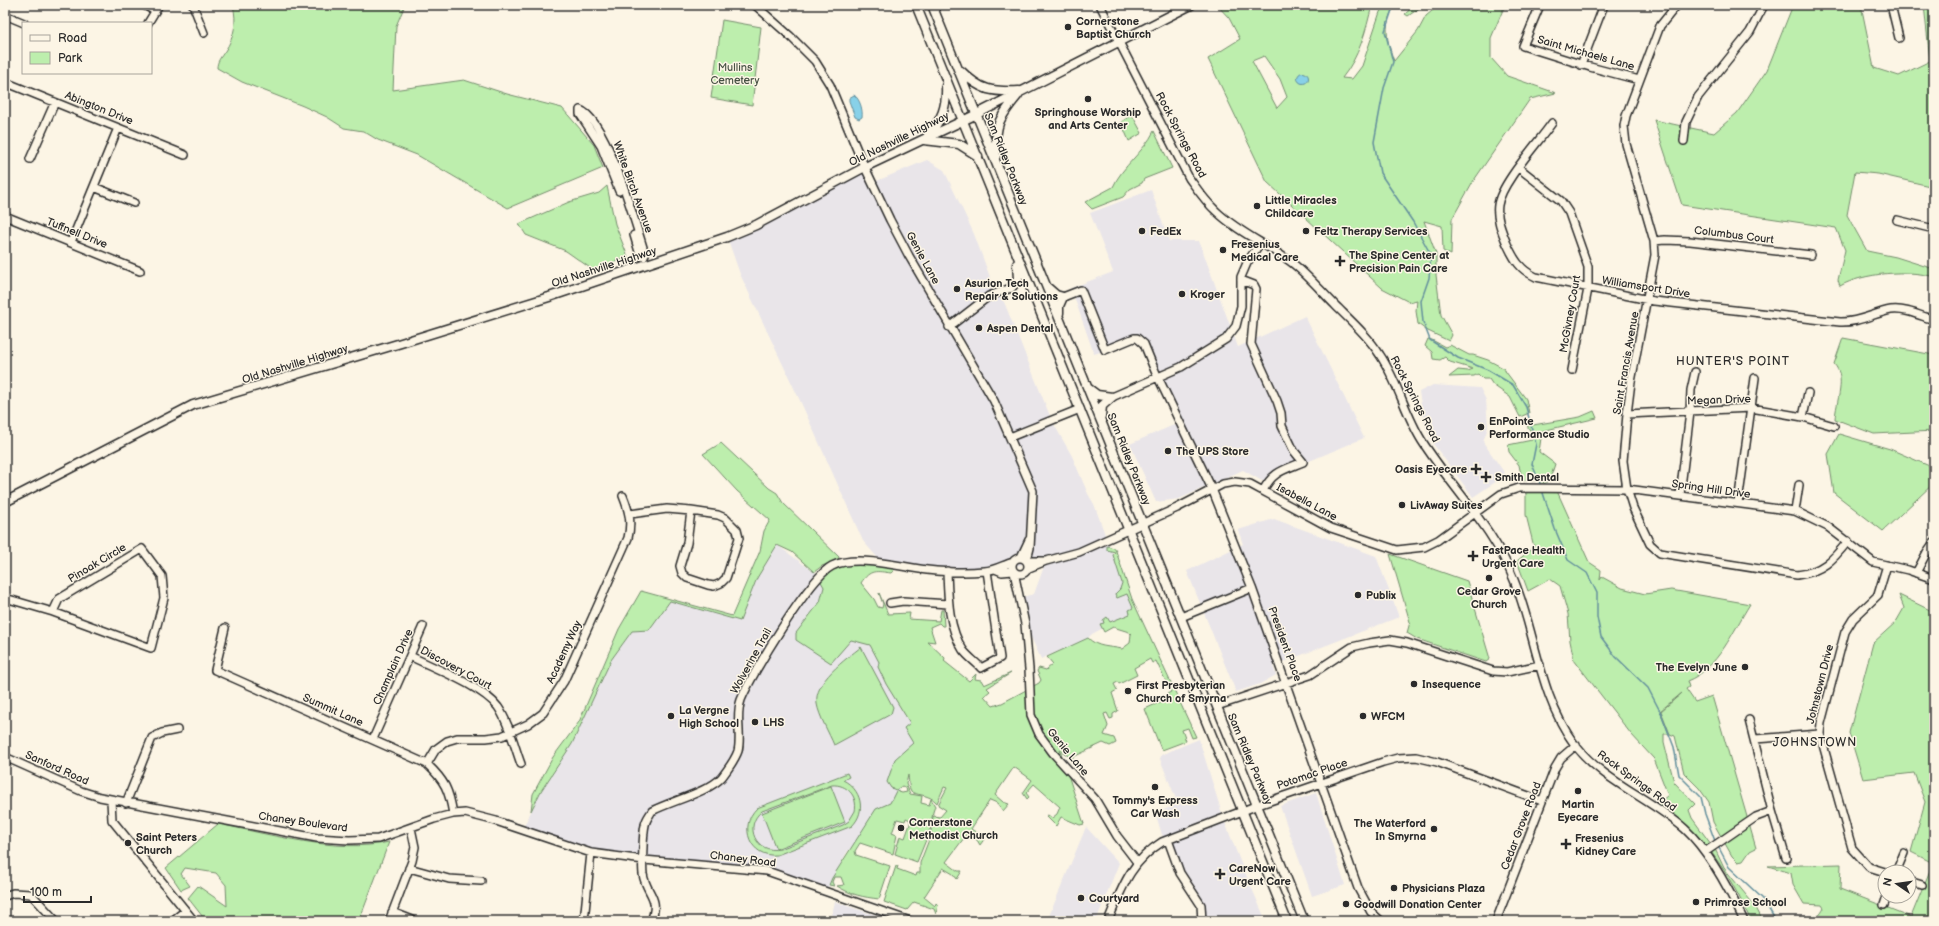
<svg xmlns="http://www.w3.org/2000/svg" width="1939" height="926" viewBox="0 0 1939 926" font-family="'Balsamiq Sans',sans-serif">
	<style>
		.built { fill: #e9e5e9 }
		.green { fill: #bdeead; stroke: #748c6c; fill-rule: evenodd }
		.water { fill: #88d1e8; stroke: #638f9c }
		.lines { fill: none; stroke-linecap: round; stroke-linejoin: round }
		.stream { stroke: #638f9c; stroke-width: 1.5 }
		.minor-casing { stroke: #2b2b2b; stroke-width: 10 }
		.major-casing { stroke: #2b2b2b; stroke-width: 11 }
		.minor { stroke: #fcf5e5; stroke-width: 7 }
		.major { stroke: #fcf5e5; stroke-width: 8 }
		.poi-dot { fill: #2b2b2b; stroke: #fcf5e5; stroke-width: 1.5 }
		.labels { text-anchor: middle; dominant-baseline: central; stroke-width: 3; stroke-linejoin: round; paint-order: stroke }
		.poi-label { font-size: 11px; font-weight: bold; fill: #2b2b2b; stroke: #fcf5e5; text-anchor: start }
		.street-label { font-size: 11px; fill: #2b2b2b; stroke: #fcf5e5 }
		.park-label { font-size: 11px; fill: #485245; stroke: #fcf5e5 }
		.neighbourhood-label { font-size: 12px; letter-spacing: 1px; fill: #2b2b2b; stroke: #fcf5e5 }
	</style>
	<rect width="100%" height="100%" fill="#fcf5e5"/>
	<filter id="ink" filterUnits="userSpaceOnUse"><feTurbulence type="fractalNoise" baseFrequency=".025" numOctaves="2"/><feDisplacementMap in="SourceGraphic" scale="8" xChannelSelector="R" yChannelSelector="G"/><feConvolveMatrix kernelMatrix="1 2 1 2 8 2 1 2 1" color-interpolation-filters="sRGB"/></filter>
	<g filter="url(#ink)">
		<path class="built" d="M927,160L944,170L974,234L991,280L1004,302L1052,421L1072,456L1088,494L1094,504L1107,540L1137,610L1092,634L1088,638L1041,659L1027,628L1022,597L1034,594L1046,561H1028L1020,565L983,572L883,564L863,541L803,407L740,274L727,237L865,167L872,183Z
			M1151,190L1169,241H1199L1238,347L1305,316L1364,438L1262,481L1243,470L1179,499L1156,502L1130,444L1183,421L1144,339L1094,354L1071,288L1113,272L1090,213Z
			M1433,385L1480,388L1486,400L1488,427L1483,442L1506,475L1473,497L1431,441L1424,422L1419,392Z
			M1274,519L1376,556L1399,617L1273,666L1276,675L1260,684L1236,692L1187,571L1243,544L1238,530Z
			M777,545L814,572L829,578L941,687L895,800L847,852L826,891L786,876L614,857L522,830L541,791L572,744L611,660L632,631L649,630L670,601L740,621L757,578Z
			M1199,739L1223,817L1240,861L1266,921H1202V911L1188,886L1168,840L1162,835L1156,815L1161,811L1178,804L1160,759L1161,755Z
			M1316,793L1345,885L1312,896L1280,806Z
			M1086,827L1119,863L1096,921H1047Z
			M835,902L894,921H830Z"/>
		<path class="green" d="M233,5H405L396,26L393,90L464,80L507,94L562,108L594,145L603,168L508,208L417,155L378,140L363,131L344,128L327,117L303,106L242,82L217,68C217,61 221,57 225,51C235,36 237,22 233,5Z
			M1217,5H1372C1366,31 1359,57 1342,78L1352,79L1362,66L1380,12L1385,5H1396C1382,22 1387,42 1394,61L1418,31L1426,16L1439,5H1505L1491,38V58L1507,76L1556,93L1530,99L1472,183L1452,219L1451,255L1443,251L1442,226L1424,221L1436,254V275L1441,315L1452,335L1449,341L1426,330L1418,324L1416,311L1417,300L1409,302L1382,288L1267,182L1208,59L1240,39L1229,18ZM1264,56L1280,79L1287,97L1277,108L1252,61Z
			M1415,5H1424L1408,16L1405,14Z
			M1793,5H1861L1874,68L1899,76L1930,61L1924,5H1934V187L1878,174L1855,172L1847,215L1867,251L1896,257L1934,269V277C1909,269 1863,273 1840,286L1838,280L1845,250L1836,228L1682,205L1654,120L1714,133L1737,113L1767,70Z
			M722,20L761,27L752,105L711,98Z
			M1132,115L1142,133L1129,141L1121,122Z
			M1154,131L1172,168L1144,179L1142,183L1130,189L1123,197L1092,209L1085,202L1113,187C1122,166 1144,152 1154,131Z
			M607,186L615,224L628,257L593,270L566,251L526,235L519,224L569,202L599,193Z
			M1843,338L1934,355V431L1874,434L1835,419C1836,401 1847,378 1834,364Z
			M1428,339L1432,340L1445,347L1450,345L1469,355H1473L1488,360L1503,368L1526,399L1529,413L1520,417L1510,397L1493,385L1489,379H1483L1478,374L1474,376L1449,377L1458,370L1468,371L1473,369L1450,362L1445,357L1440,360L1433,359L1432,352L1425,346Z
			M1594,411L1597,418L1542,431L1539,452L1555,464L1550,479L1545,483L1534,480H1522L1519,465L1509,452L1508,445L1532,440V433L1527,426L1580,417Z
			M1839,434L1890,449L1934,468V483L1883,531L1834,493L1828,454Z
			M721,443L769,488L777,493L783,503L839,557L838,560L822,566L814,572L792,552L777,545L757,578L740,621L670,601L649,630L632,631L611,660L572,744L541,791L531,811L533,794L553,757L579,722L619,629L641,591L732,616L760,551L764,531L770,520L737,491L703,454Z
			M1557,491L1589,562L1601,570L1600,580L1602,577L1622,588L1645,594L1671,590L1750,604C1733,631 1718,669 1687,681L1689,687L1686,689L1695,702L1712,696L1756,848L1750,851L1743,861L1738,862L1732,856L1713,822L1709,802L1699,788L1684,773L1675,736L1670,734L1661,711L1682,693L1660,711L1669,734H1664V742L1674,782L1695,804L1689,810L1692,818L1716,851L1724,868L1755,906L1763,921H1751C1729,873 1703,832 1659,803L1668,795L1654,759L1631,734L1574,660L1570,641L1568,614L1560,586L1550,579L1528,591L1517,561L1534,547L1526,515V492Z
			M1107,546L1114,548L1116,551L1132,599L1196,737L1192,738L1188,728L1182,730L1186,741L1162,750L1161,749L1145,709L1169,698L1167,694L1171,692L1156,661L1152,663L1150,659L1134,668L1137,675L1119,684L1118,682L1114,684L1117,690L1112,693L1118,711L1113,714V718L1110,719L1107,713L1104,714L1108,726L1104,735L1114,738L1116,743L1110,746L1103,743L1071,758L1060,750L1084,824L1080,825L1061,817L1056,826L1046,816L1048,815L1052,818L1057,814L1060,807L1034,784L1026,793L1029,797L1027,799L1023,793L1032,780L1014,767L995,795L1003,802L1009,804L1003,811L997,803L990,800L971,829L985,838L980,845L977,840L967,834L946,862L958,871H962L957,879L953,874L943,868L924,897L935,906L936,903L938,905L936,914L934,909L914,902L907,910L884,902L896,866H898L897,869L916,876L917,873H920V863L930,837L933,816L940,817L946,810L938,805L947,788L944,787L937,803C929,793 914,796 911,791C908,786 909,779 908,775L906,784L910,794L922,796L921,803L929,805L931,799L935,806L933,812L930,830L917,862L895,854L900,836L905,838L910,824V820L906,818L905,821L897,819L892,833L897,835L893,854L860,843L855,851L856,855L890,866L879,899C863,897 851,895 837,886L844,885L841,877H834L832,882L834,886L829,885L832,878L876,809L890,803L896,791L902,793L907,792L906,788L902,786L896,790L891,788L887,782L895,759L913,743L904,728L910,723L886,684L878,667L879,662L870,645L851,640L831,663L796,640V633L820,602L824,587L820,580C824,577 828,573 832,570C850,560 876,567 895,569L891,573C876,571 870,569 861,583L874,599L878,607L882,608L883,604L879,593L888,614L910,613L909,619L939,621L941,610H943L944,626H942L939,623L930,627L935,642L927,641L945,658L944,661L969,681L976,674L975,679L981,680L984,685L1011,673L987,688L990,691L984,696L993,706L1002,703L1039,683L1041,680L1037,671L1039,668L1046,670L1053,664L1047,657L1088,638C1098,648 1109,646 1122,649L1130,643L1131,634L1129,632L1113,627L1104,632L1100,624L1104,623L1103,620L1107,617L1110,622L1130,614L1129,610L1133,608L1127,594L1117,598L1115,594L1120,589L1122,583L1113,555L1115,552L1107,550Z
			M1390,554L1467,581L1490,659L1486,662L1417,639L1407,633L1410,622Z
			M1899,595L1934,612V921H1801V919C1813,916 1817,922 1824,908L1822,905L1804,904L1793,885L1791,873L1768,866L1841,864L1840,889L1911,917L1933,863L1911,852L1925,802L1914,773L1863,779L1849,733L1873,643L1896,622L1904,608Z
			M861,647L893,707L891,714L834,745C829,733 819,716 817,704C813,682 846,659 861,647Z
			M847,773L849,777L843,780C861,789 867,811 852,826L777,855C750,858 738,826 757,808ZM832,785C847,784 858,796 855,811L849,821L843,825L780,849C756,854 743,826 762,811Z
			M831,786L845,822L776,849L762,813Z
			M218,824C270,834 337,854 389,842L359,921H206L188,898L198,886L227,906L226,885L216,873L185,868L181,874L190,886L181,890L166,868Z"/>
		<path class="water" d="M1297.5 78a5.5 5.5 0 1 1 11 0a5.5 5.5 0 1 1-11 0Z
			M854,95C860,99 863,110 862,117L859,119L855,117L849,101V98Z"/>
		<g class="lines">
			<path class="stream" d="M1396,5L1392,10L1385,31L1393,62L1384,88L1374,142L1380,173L1413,222L1431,255L1429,278L1421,301L1423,322L1430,340L1458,358L1488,370L1513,385L1526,407L1536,444L1532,464L1541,486
				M1542,490L1555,529L1568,560L1587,573L1597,593V617L1601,637L1616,657L1648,688L1661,713L1674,747L1679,775L1701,797L1705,814L1715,841
				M1718,846L1729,867L1763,899L1776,921"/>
			<g class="minor-casing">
				<path id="minor" d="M144,5L155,11
					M193,5L204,33
					M755,5L790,36L815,61L830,85L860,157L890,220L909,256L994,401L1033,491L1030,548L1027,560
					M1100,5L1189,178C1197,189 1205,201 1216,211C1238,232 1266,244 1291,262C1307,274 1321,291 1335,305C1351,321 1368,336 1380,355C1398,382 1405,414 1422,441C1452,488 1493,527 1514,580C1536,634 1539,696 1575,745C1604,782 1650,798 1685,829C1710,852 1730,891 1744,921
					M1540,5L1523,46L1590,67L1639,80
					M1677,5L1660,26L1626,116L1624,126L1626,144L1654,241L1655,255L1631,382L1627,414L1623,461L1627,489L1633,508L1650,544L1660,553L1797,575C1822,572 1833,560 1848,541
					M1891,5L1899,38
					M5,15L24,23
					M148,23L159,5
					M1581,65L1604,5
					M5,82L185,155
					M580,110C607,119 636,226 645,254L644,257
					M580,110V114L601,146L619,191
					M1552,123C1538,143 1501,183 1498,205C1496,218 1502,232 1507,244C1514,259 1520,270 1536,277L1654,301L1840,322C1858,323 1874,313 1891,310C1905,308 1921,316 1934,320
					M1684,141L1686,122L1698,97L1750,32L1764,5
					M30,159L55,102
					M1519,168L1561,201L1569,213L1588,267V289L1572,370
					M94,187L134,203
					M5,216L140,271
					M1897,220L1934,229
					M634,235L640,255L644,257
					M1654,241L1665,240L1690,241L1811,255
					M71,242L118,128
					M1241,280L1254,285L1256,289L1251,344L1277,401L1281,413L1282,426L1294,451L1303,462C1284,470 1273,471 1263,491
					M1063,297L1081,290L1105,350L1134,338H1137L1144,344L1155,371L1212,489L1252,588L1358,888L1371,912L1381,921
					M949,327L989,296L1011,288
					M1112,397L1181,367L1226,339L1236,326L1241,306V277L1247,263L1260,243
					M1627,414L1751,408L1803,417L1834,426
					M1803,417L1808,393
					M1010,437L1080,409
					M1680,495L1690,412L1691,390L1695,372
					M1738,503L1755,378
					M1795,511L1799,485
					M630,514L667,509L691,511L718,515L725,518L737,530L739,538L726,578L721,583L714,586L708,585L687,578L682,573L680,566L687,543L691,511
					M1021,557L1029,540
					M1012 566a8 8 0 1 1 16 0a8 8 0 1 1-16 0Z
					M1028,561H1046L1079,552L1177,508L1223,484L1235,482L1250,484L1331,528L1397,550L1424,547L1438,540L1501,494L1519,488L1627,489L1795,511L1828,527L1873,562L1908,570L1934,579
					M1029,568L1046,561
					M995,569L1002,572L1013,571
					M947,571C948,597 948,627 963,650C968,657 976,662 981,668L1000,658L987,571
					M1014,572L1025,624L1029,669L1031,715L1039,734L1053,753L1095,799L1117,836L1137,862
					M1916,573L1927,552L1934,542
					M5,598L53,612L151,648L164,598L162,576L142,549L59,599L53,612
					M890,603L903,601L948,604
					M1181,617L1252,588
					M225,628L215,670L427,764C445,781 449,790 453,814
					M410,656C434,668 482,686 498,707C509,723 514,745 521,764
					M1217,706L1310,675L1352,647L1369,643L1390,640L1407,643L1493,671L1507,672L1540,665
					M1749,720L1772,811L1786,858
					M373,739L423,626
					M1755,739L1820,734
					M5,757L81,791L100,797L317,838L349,840L378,839L434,819L453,814L465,813L496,821L591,853L644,860L767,871L910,921
					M427,764L436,749L447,741L457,738H486L502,736L528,724L543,713L564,681L628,538C632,522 629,511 623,496
					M111,800L112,820L194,921
					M126,803L152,738L162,733L177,730
					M1168,840L1180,873L1201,905L1202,921
					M1705,852L1756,817L1772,811
					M409,868L449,879L481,881
					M1885,872L1869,867L1852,848L1820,734L1821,723L1845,632L1853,619L1878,595L1887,565
					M1896,872L1904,853
					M1909,881L1922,885
					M5,896L13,893L31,894L56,921
					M1884,905L1887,896
					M392,912L415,921
					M172,921L185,911
					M389,921L412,861L415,847L411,828
					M584,921L591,853
					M651,921C661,897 646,894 643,874C642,866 643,833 645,825C646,819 649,816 652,811C671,801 709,792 722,777C728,769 735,760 738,751C742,734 735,717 741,700C751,675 810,577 832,566C856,554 900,567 927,570C945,572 966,573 984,571C994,571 1003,565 1013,562
					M1108,921C1122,888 1130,862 1162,842L1258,805L1383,762L1398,758L1416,757L1437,762L1542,801
					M1496,921L1555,768L1561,758L1576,745"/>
			</g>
			<g class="major-casing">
				<path id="major" d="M916,5L1287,921
					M932,5L1304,921
					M961,71C981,91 992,92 1019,91
					M928,135C942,120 947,106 946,86
					M924,140L959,144L978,156
					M996,156C995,125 998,119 1018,95
					M1011,288L1018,279L1017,264
					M1048,288L1056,295L1063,297L1059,306V313
					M1089,389L1097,395L1112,397
					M1101,416L1102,406L1112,397
					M5,502L193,405L401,343L549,297L727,237L756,225L865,167L977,114L1191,5"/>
			</g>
			<use href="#minor" class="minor"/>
			<use href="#major" class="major"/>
		</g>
	</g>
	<g class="poi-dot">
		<circle cx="1068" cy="27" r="4"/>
		<circle cx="1088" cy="99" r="4"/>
		<circle cx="1257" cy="206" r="4"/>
		<circle cx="1142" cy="231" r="4"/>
		<circle cx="1306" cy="231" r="4"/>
		<circle cx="1223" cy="250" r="4"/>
		<path d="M1338 255h4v4h4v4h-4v4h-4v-4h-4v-4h4z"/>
		<circle cx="957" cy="289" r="4"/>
		<circle cx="1182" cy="294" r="4"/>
		<circle cx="979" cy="328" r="4"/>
		<circle cx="1481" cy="427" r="4"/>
		<circle cx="1168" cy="451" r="4"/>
		<path d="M1474 463h4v4h4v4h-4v4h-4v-4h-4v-4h4z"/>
		<path d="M1484 471h4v4h4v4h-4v4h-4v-4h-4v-4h4z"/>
		<circle cx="1402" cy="505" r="4"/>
		<path d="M1471 550h4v4h4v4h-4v4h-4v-4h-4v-4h4z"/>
		<circle cx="1489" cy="578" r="4"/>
		<circle cx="1358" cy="595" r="4"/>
		<circle cx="1745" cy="667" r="4"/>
		<circle cx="1414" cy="684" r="4"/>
		<circle cx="1128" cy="691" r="4"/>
		<circle cx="671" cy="716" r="4"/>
		<circle cx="1363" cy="716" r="4"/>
		<circle cx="755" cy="722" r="4"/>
		<circle cx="1155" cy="787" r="4"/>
		<circle cx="1578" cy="791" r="4"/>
		<circle cx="901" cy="828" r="4"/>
		<circle cx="1434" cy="829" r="4"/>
		<circle cx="128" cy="843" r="4"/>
		<path d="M1564 838h4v4h4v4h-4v4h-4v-4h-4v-4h4z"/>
		<path d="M1218 868h4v4h4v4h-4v4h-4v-4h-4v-4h4z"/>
		<circle cx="1394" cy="888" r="4"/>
		<circle cx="1081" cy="898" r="4"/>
		<circle cx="1696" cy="902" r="4"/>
		<circle cx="1346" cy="904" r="4"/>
	</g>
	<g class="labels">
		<g class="poi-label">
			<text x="1076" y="21">Cornerstone<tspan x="1076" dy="13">Baptist Church</tspan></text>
			<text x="1088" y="112" text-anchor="middle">Springhouse Worship<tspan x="1088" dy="13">and Arts Center</tspan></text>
			<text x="1265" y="200">Little Miracles<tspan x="1265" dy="13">Childcare</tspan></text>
			<text x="1150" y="231">FedEx</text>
			<text x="1314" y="231">Feltz Therapy Services</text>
			<text x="1231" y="244">Fresenius<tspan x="1231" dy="13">Medical Care</tspan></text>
			<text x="1349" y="255">The Spine Center at<tspan x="1349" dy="13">Precision Pain Care</tspan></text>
			<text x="965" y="283">Asurion Tech<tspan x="965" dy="13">Repair &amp; Solutions</tspan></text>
			<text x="1190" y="294">Kroger</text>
			<text x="987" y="328">Aspen Dental</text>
			<text x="1489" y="421">EnPointe<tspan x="1489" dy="13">Performance Studio</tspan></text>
			<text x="1176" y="451">The UPS Store</text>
			<text x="1467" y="469" text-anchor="end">Oasis Eyecare</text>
			<text x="1495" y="477">Smith Dental</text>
			<text x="1410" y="505">LivAway Suites</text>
			<text x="1482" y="550">FastPace Health<tspan x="1482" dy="13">Urgent Care</tspan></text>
			<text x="1489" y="591" text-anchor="middle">Cedar Grove<tspan x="1489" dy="13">Church</tspan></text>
			<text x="1366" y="595">Publix</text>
			<text x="1737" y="667" text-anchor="end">The Evelyn June</text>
			<text x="1422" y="684">Insequence</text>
			<text x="1136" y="685">First Presbyterian<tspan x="1136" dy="13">Church of Smyrna</tspan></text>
			<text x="679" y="710">La Vergne<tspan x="679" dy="13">High School</tspan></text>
			<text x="1371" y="716">WFCM</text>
			<text x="763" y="722">LHS</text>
			<text x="1155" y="800" text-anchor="middle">Tommy's Express<tspan x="1155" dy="13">Car Wash</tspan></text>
			<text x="1578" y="804" text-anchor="middle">Martin<tspan x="1578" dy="13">Eyecare</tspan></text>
			<text x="909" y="822">Cornerstone<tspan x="909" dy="13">Methodist Church</tspan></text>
			<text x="1426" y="823" text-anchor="end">The Waterford<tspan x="1426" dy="13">In Smyrna</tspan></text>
			<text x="136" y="837">Saint Peters<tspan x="136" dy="13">Church</tspan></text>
			<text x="1575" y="838">Fresenius<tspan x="1575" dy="13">Kidney Care</tspan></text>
			<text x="1229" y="868">CareNow<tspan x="1229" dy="13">Urgent Care</tspan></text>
			<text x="1402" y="888">Physicians Plaza</text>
			<text x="1089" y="898">Courtyard</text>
			<text x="1704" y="902">Primrose School</text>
			<text x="1354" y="904">Goodwill Donation Center</text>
		</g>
		<g class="street-label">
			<text transform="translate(1586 53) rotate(16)">Saint Michaels Lane</text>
			<text transform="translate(99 108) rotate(22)">Abington Drive</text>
			<text transform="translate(1181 135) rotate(62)">Rock Springs Road</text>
			<text transform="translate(899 139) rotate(-26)">Old Nashville Highway</text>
			<text transform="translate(1006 159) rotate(68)">Sam Ridley Parkway</text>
			<text transform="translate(633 187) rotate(70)">White Birch Avenue</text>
			<text transform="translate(77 233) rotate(22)">Tuffnell Drive</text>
			<text transform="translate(1734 235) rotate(7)">Columbus Court</text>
			<text transform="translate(923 258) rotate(61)">Genie Lane</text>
			<text transform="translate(604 267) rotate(-18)">Old Nashville Highway</text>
			<text transform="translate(1646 287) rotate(9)">Williamsport Drive</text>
			<text transform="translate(1570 314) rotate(-80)">McGivney Court</text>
			<text transform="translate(1626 363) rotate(-80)">Saint Francis Avenue</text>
			<text transform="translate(295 364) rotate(-17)">Old Nashville Highway</text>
			<text transform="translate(1415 399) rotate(63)">Rock Springs Road</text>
			<text transform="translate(1719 400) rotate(-2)">Megan Drive</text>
			<text transform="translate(1129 459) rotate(68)">Sam Ridley Parkway</text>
			<text transform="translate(1711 489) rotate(8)">Spring Hill Drive</text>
			<text transform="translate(1307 502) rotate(28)">Isabella Lane</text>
			<text transform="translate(97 563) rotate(-31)">Pinoak Circle</text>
			<text transform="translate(1285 644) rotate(70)">President Place</text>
			<text transform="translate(564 652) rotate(-65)">Academy Way</text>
			<text transform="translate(751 661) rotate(-61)">Wolverine Trail</text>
			<text transform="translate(393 667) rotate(-66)">Champlain Drive</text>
			<text transform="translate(456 668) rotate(28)">Discovery Court</text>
			<text transform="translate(1820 684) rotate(-76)">Johnstown Drive</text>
			<text transform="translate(333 710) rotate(24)">Summit Lane</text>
			<text transform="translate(1068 752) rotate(50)">Genie Lane</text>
			<text transform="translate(1250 759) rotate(67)">Sam Ridley Parkway</text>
			<text transform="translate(57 768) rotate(24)">Sanford Road</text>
			<text transform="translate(1312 774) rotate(-19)">Potomac Place</text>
			<text transform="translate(1637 781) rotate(36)">Rock Springs Road</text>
			<text transform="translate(303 822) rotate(8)">Chaney Boulevard</text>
			<text transform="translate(1521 826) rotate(-69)">Cedar Grove Road</text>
			<text transform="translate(743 859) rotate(7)">Chaney Road</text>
		</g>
		<g class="park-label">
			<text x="735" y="67">Mullins<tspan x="735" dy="13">Cemetery</tspan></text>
		</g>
		<g class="neighbourhood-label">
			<text x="1733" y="361">HUNTER'S POINT</text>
			<text x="1815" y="742">JOHNSTOWN</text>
		</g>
	</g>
	<rect width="1939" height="926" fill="none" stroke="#fcf5e5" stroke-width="20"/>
	<rect x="10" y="10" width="1919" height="906" fill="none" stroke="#2b2b2b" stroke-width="1.5" filter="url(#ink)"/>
	<rect x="22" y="22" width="130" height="52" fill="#fcf5e5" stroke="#a8a49b"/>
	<rect x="30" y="35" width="20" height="6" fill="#fcf5e5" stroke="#a8a49b"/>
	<text x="58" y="42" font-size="12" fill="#2b2b2b">Road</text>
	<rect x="30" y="52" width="20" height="12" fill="#bdeead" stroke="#a8a49b"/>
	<text x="58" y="62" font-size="12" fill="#2b2b2b">Park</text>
	<g transform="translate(1897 884) rotate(283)"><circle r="19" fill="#fcf5e5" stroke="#a8a49b"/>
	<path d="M0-3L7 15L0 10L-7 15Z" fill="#2b2b2b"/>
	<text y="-6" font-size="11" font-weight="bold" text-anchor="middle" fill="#2b2b2b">N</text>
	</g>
	<path d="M24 896v6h67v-6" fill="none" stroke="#2b2b2b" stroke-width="2"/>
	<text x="30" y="896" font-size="12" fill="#2b2b2b" stroke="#fcf5e5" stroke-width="3" paint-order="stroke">100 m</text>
</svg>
